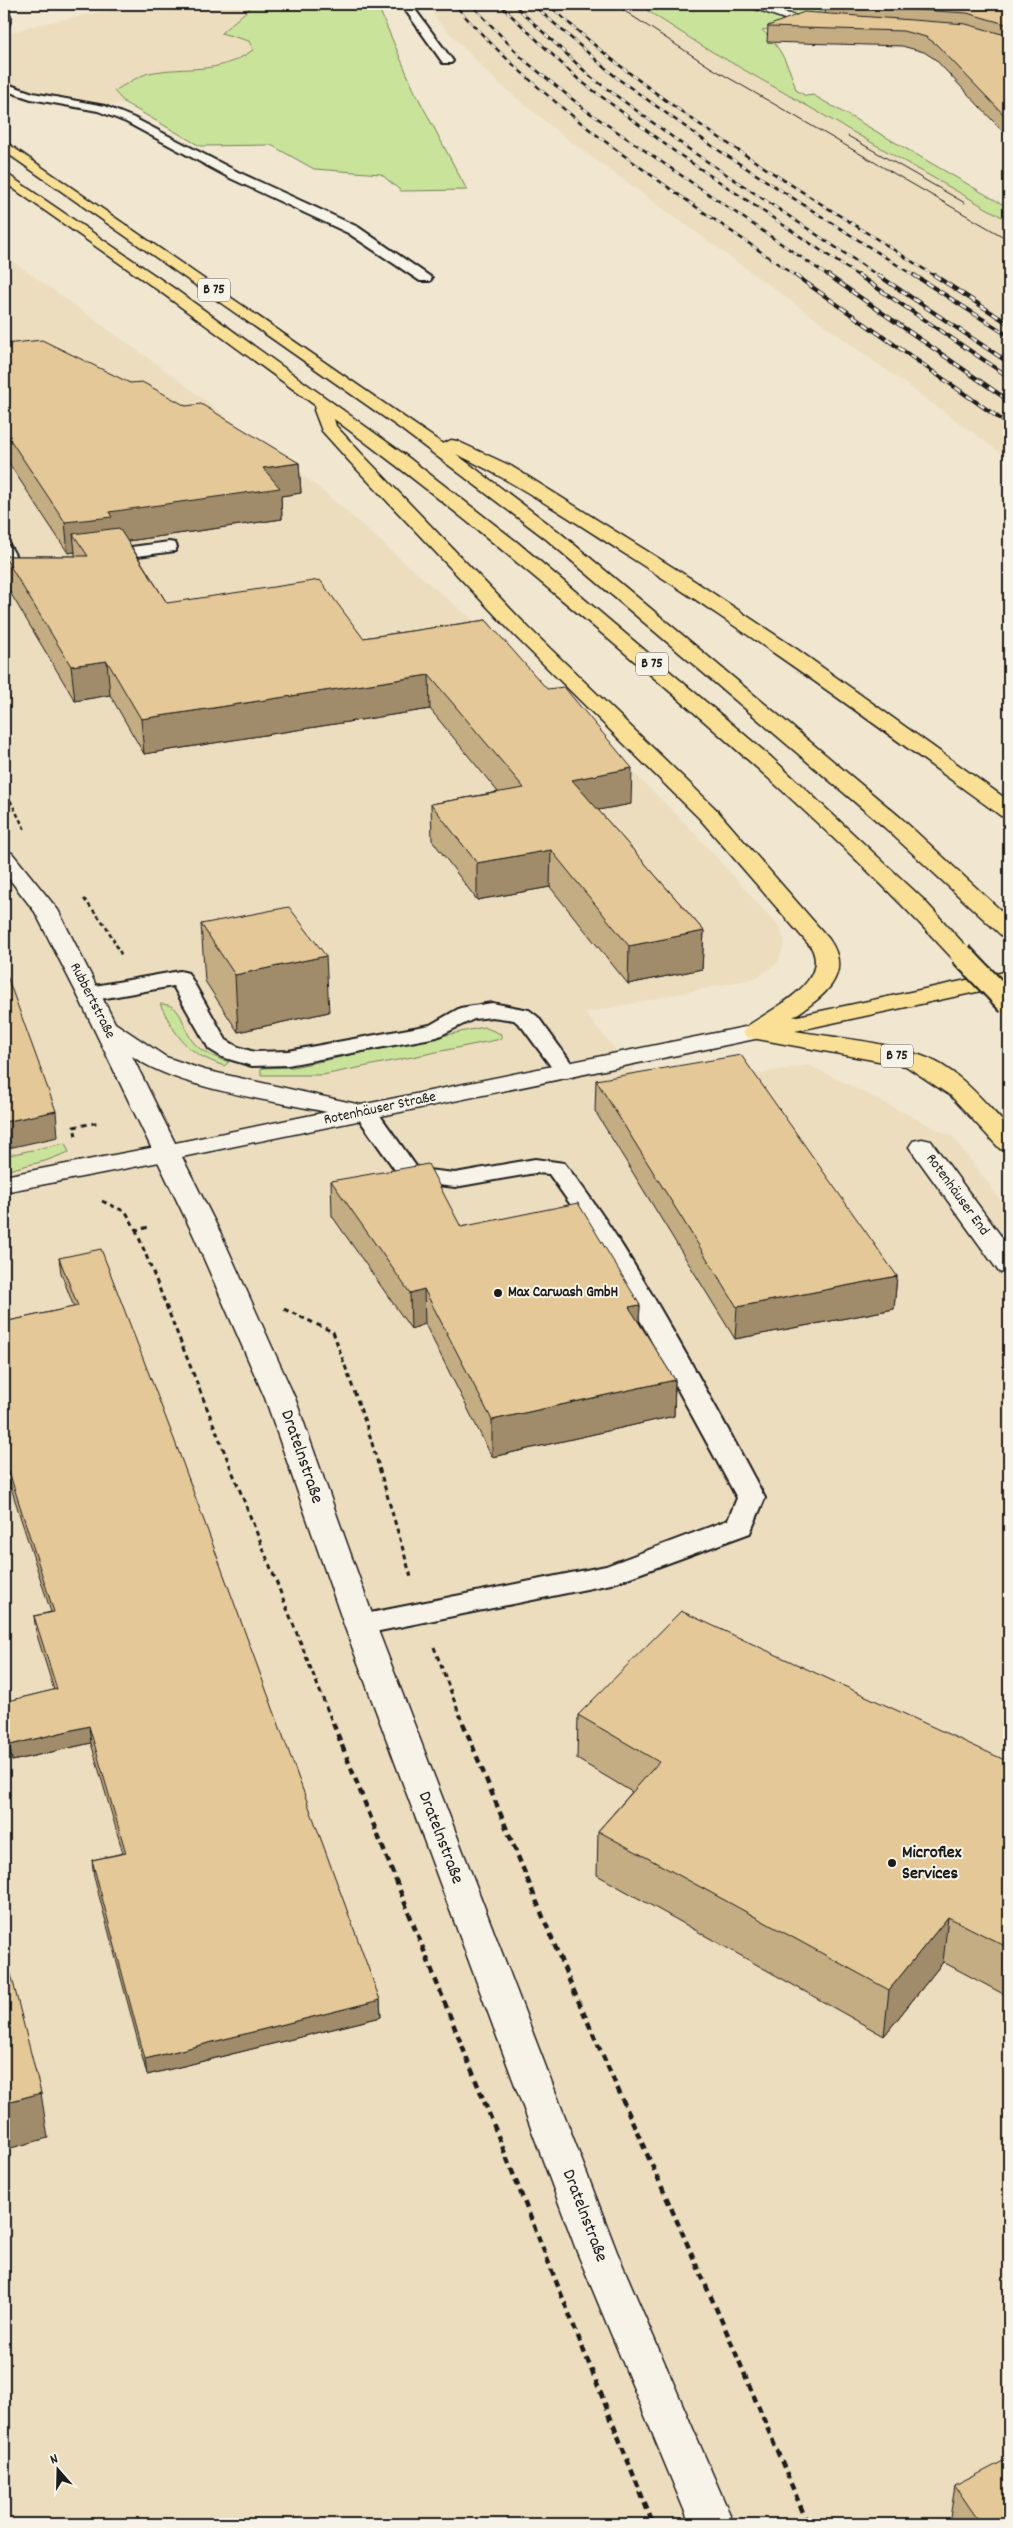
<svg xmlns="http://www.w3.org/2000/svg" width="1013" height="2528" viewBox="0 0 1013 2528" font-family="Dekko,sans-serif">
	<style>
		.built { fill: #edddbf }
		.green { fill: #cae39a; stroke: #73805b }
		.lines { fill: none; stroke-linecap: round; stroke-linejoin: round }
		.lane-casing { stroke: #1c1c1c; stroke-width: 4 }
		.street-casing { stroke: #1c1c1c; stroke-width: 3 }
		.secondary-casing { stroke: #1c1c1c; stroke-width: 3 }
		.highway-casing { stroke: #1c1c1c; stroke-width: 3 }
		.path-far2 { stroke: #1c1c1c; stroke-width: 2.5; stroke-dasharray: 4 3; stroke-linecap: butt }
		.path-far1 { stroke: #1c1c1c; stroke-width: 3; stroke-dasharray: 5 4; stroke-linecap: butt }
		.path { stroke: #1c1c1c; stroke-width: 4.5; stroke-dasharray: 7 5; stroke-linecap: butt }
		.lane { fill: #f7f3e8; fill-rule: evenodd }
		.street { fill: #f7f3e8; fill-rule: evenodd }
		.secondary { fill: #f7f3e8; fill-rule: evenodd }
		.highway { fill: #f9e096; fill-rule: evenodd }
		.tram { stroke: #1c1c1c; stroke-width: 1 }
		.rail-far1-casing { stroke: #1c1c1c; stroke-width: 2.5 }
		.rail-casing { stroke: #1c1c1c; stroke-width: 4 }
		.rail-far1 { stroke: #f7f3e8; stroke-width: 2; stroke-dasharray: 5.5; stroke-linecap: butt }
		.rail { stroke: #f7f3e8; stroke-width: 2.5; stroke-dasharray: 7; stroke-linecap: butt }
		.highway-bridge-casing { stroke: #1c1c1c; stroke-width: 26; stroke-linecap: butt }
		.highway-bridge { stroke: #f9e096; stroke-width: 22 }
		.wall { fill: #c4ac83; stroke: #1c1c1c }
		.shaded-wall { fill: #a08c6a; stroke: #1c1c1c }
		.building { fill: #e4c898; stroke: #1c1c1c }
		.poi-dot { fill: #1c1c1c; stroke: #f7f3e8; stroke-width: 2 }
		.labels { text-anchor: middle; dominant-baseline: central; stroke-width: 4; stroke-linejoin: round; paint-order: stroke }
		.shield { fill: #f7f3e8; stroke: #5e5c59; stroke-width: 1 }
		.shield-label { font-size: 14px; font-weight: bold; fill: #1c1c1c }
		.street-label { font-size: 15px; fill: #1c1c1c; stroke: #f7f3e8 }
		.poi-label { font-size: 15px; font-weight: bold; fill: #1c1c1c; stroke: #f7f3e8; text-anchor: start }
		.near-street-label { font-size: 18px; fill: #1c1c1c; stroke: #f7f3e8 }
		.near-poi-label { font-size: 18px; font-weight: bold; fill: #1c1c1c; stroke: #f7f3e8; text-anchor: start }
	</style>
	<rect width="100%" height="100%" fill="#f1e6d0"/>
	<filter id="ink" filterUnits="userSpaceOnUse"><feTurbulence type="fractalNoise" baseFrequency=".02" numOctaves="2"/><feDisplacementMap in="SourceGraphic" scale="10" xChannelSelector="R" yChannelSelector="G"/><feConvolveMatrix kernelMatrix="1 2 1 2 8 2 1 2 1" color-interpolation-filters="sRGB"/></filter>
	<g filter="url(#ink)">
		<path class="built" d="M118,4H218L251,7L222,32L249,41L253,50L237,62L209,69L147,73L115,91L125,103L103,106L67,105L22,100L4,94V35L35,25L108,11Z
			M428,4H637L704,47L1009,221V459L567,139L496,81L437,20Z
			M4,255L176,378L324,492L432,586L506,647L691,829L779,927L785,942L778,963L756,978L585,1013L650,1091L809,1065L953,1137L1009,1211V2524H4Z"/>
		<path class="green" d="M218,4H377L414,90L467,190L401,191L381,174L314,169L271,145L200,146L125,103L114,91C125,85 138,76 149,73C189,65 216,76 253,50L249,41L221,33L251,7Z
			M637,4H739L798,24L762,30C780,45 790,68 796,90L806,96L813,95L1009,208V221L704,47Z
			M758,4H846L801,18Z
			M160,1004C185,1004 181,1028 194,1043C202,1053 217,1058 229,1062L224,1066C185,1052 178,1039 160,1004Z
			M484,1027L501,1034V1039L323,1075H261V1068L294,1067Z
			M65,1143L69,1152L45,1161L4,1171V1156Z"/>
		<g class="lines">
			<g class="lane-casing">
				<path id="lane" d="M401,4H411L453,61L451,63H443Z
					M4,11L8,12L11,18L8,27L4,28Z
					M4,83L33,93L105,106L134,118L238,172L358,227L432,278L430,281H420L348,233L230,178L126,122L98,111L31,99L4,90Z
					M169,542L175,543L177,547L175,551L101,561L95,560L93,556L95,552L101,551Z
					M4,545L10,546L19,562L17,566L11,567L4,564Z
					M180,971L188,973L191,978L226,1040L238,1047L254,1052L288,1051L430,1025L460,1008L492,1003L529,1010L538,1017L577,1071L574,1076L566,1078L558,1076L522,1027L514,1020L492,1017L474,1019L437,1037L288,1065L252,1066L222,1057L209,1049L173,986L89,1001L81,999L78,994L81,989L89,987Z
					M366,1105L374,1107L418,1169L455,1173L535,1159L564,1163C603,1212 635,1265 666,1319C700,1378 733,1438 765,1498L750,1533L611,1584L360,1635L350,1632L345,1625L350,1618L360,1615L606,1566L728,1520L737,1498L628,1298L578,1215L549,1174L535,1173L455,1187L403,1181L354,1112L358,1107Z"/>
			</g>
			<g class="street-casing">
				<path id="street" d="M742,4H759L799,17L829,23L831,25L825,29L793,22Z
					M922,1139L931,1141L1009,1247V1274L999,1272L909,1147L913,1141Z
					M166,1145L175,1147L179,1153L175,1159L4,1192V1176Z"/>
			</g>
			<g class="secondary-casing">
				<path id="secondary" d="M4,851L12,853L58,910L115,1023L166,1057L204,1070L361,1105L755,1025L764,1027L767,1032L764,1037L755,1039L182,1157L221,1234L295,1398L376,1625L617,2252L734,2524H690L577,2252L344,1625L265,1398L193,1234L77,994L35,912L4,872ZM132,1056C179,1089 270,1100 327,1112L175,1143Z"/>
			</g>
			<g class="highway-casing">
				<path id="highway" d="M4,141L443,444L451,440L457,441L511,466L690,578L798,650L1009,801V817L1001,816C876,725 752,634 622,552C567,517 514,481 456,454L558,531L900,817L1009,918V937L1001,935L884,827L546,539L401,429L4,151Z
					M4,172L172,287L405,455L517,542L771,757L923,899L973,954L969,959L961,961L953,959C858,855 752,762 646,671C544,584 442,498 334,419L336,426L361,453L529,628L715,808L829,939C855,976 821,998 793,1017L1009,971V985L795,1031C837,1038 882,1041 922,1056C958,1068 984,1102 1009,1128V1151L1000,1149L951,1096L906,1066L746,1037L743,1032L746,1027C770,1010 831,983 811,947L699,818L515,636L349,461L322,431L314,410L316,406L162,293L4,182Z"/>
			</g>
			<path class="path-far2" d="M4,788L25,830
				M84,899L106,926L122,956"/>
			<path class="path-far1" d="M76,1136L74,1127L100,1122
				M102,1201L126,1212L136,1230L149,1227
				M136,1230L333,1724
				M284,1309L333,1332L369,1433L411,1577
				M434,1647L463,1724"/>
			<path class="path" d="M333,1723L653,2524
				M463,1723L569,1980L728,2335L808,2524"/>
			<use href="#lane" class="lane"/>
			<use href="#street" class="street"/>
			<use href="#secondary" class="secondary"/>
			<use href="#highway" class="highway"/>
			<path class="tram" d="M614,4L710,67L1009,240
				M848,136L965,203"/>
			<g class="rail-far1-casing">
				<path id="rail-far1" d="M454,4C551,115 678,193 797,277
					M471,4L524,60L587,111L830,277
					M499,4L578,79L674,151L860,277
					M513,4L591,77L690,150L880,277
					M532,4L617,78L715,148L916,277
					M548,4C663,112 804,191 936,277"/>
			</g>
			<g class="rail-casing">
				<path id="rail" d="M795,275L1009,425
					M828,275L1009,401
					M858,275L1009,377
					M878,275L1009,363
					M914,275L1009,336
					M934,275L1009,324"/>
			</g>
			<use href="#rail-far1" class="rail-far1"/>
			<use href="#rail" class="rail"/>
			<g class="highway-bridge-casing">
				<path id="highway-bridge" d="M961,954L1009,1004"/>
			</g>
			<use href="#highway-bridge" class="highway-bridge"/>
		</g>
		<path class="wall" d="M826,4L992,5L1009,4V138L935,59L924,52L902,46L767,42L768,26L825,14Z
			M4,344L130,383L186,406L299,463L301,493L281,496L282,519L128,541L167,603L363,638L486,620L631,804L598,810L704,931L702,969L628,984L550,887L477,900L432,840L431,804L498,792L430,709L144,754L110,695L75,701L8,589L4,556H75V552L68,553L8,462H4Z
			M201,924L329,1012L238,1032L205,981Z
			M596,1080L897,1276L894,1309L735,1339L595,1111Z
			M331,1181L640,1305L639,1323L675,1380L674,1416L492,1457L425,1324L411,1329L332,1216Z
			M59,1258L380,2000L381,2017L147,2075L94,1877L92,1860L123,1853L91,1743L12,1761L4,1734V1702L54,1690L36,1632L34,1616L51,1612L11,1488L4,1489V1322L74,1307L61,1273Z
			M578,1715L1009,1762V1997L943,1962L884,2036L597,1875L598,1831L632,1792L577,1759Z
			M955,2486L1009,2524H949Z"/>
		<path class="shaded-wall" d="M4,247H6L8,273L4,274Z
			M4,432H5L8,462H4Z
			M299,463L301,493L281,496L282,519L114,543L73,534L75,552L68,553L65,522L109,512L263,468Z
			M107,661L110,695L75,701L71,666Z
			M429,675L430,709L144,754L141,719Z
			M632,768L631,804L571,815L572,780Z
			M551,850L550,887L477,900V863Z
			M704,931L702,969L628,984L629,946Z
			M326,956L329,1012L238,1032L235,975Z
			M56,1111L58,1137L4,1149V1122Z
			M897,1276L894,1309L735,1339L737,1307Z
			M424,1289L425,1324L411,1329L410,1293Z
			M640,1305L638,1341L629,1307Z
			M675,1380L674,1416L492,1457V1420Z
			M9,1472L11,1488L4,1489V1473Z
			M89,1726L91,1743L12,1761L10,1745Z
			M948,1917L943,1962L884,2036L889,1990Z
			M380,2000L381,2017L147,2075L145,2059Z
			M41,2093L48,2138L4,2150V2103Z"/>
		<path class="building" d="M826,4H985L992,5L997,4H1009V25L967,13Z
			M804,12L966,24L1009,36V120L936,44L926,37L903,31L768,27V26Z
			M42,340L130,383L142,382L186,406L201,404L299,463L263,468L280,488L109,512L112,517L65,522L5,432H4V344Z
			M119,528L167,603L320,580L363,638L486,620L547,689L564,687L632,768L572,780L704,931L629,946L551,850L477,863L431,804L524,788L429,675L141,719L107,661L71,666L4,556H88L73,534Z
			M289,907L326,956L235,975L201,924Z
			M4,968L56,1111L4,1122Z
			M741,1055L897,1276L737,1307L596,1080Z
			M428,1164L461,1227L578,1203L640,1305L629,1307L675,1380L492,1420L424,1289L410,1293L331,1181Z
			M101,1249L174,1439L380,2000L145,2059L92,1860L126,1853L89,1726L10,1745L4,1725V1702L57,1689L34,1616L54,1612L9,1472L4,1473V1322L78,1306L59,1258Z
			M681,1611L1009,1762V1948L948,1917L889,1990L598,1831L659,1762L578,1715Z
			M4,1946L41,2093L4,2103Z
			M1009,2458V2524H981L955,2486Z"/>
	</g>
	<g class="poi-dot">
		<circle cx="498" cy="1293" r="5"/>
		<circle cx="892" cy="1863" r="5"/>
	</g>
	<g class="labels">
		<g class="shield">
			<rect x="198" y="278.5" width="32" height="23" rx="4"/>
			<rect x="636" y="652.5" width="32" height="23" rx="4"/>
			<rect x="881" y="1044.5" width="32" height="23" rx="4"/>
		</g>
		<g class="shield-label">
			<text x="214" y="290">B 75</text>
			<text x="652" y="664">B 75</text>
			<text x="897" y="1056">B 75</text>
		</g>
		<g class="street-label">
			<text transform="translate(92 1001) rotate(63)">Rubbertstraße</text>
			<text transform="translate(380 1109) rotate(-12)">Rotenhäuser Straße</text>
			<text transform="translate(957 1195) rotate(54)">Rotenhäuser End</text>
		</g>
		<g class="poi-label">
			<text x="508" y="1293">Max Carwash GmbH</text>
		</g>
		<g class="near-street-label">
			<text transform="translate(301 1457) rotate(71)">Dratelnstraße</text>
			<text transform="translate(440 1838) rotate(69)">Dratelnstraße</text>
			<text transform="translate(584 2216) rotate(69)">Dratelnstraße</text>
		</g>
		<g class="near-poi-label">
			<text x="902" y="1853">Microflex<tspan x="902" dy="21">Services</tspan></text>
		</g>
	</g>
	<rect width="1013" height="2528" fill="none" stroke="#f7f3e8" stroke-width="20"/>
	<rect x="10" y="10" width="993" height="2508" fill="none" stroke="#1c1c1c" stroke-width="2" filter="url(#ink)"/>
	<g transform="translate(58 2470) rotate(340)" stroke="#f7f3e8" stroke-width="4" paint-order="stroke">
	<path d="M0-4L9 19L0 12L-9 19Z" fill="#1c1c1c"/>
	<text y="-8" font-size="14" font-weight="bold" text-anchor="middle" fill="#1c1c1c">N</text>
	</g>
</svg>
